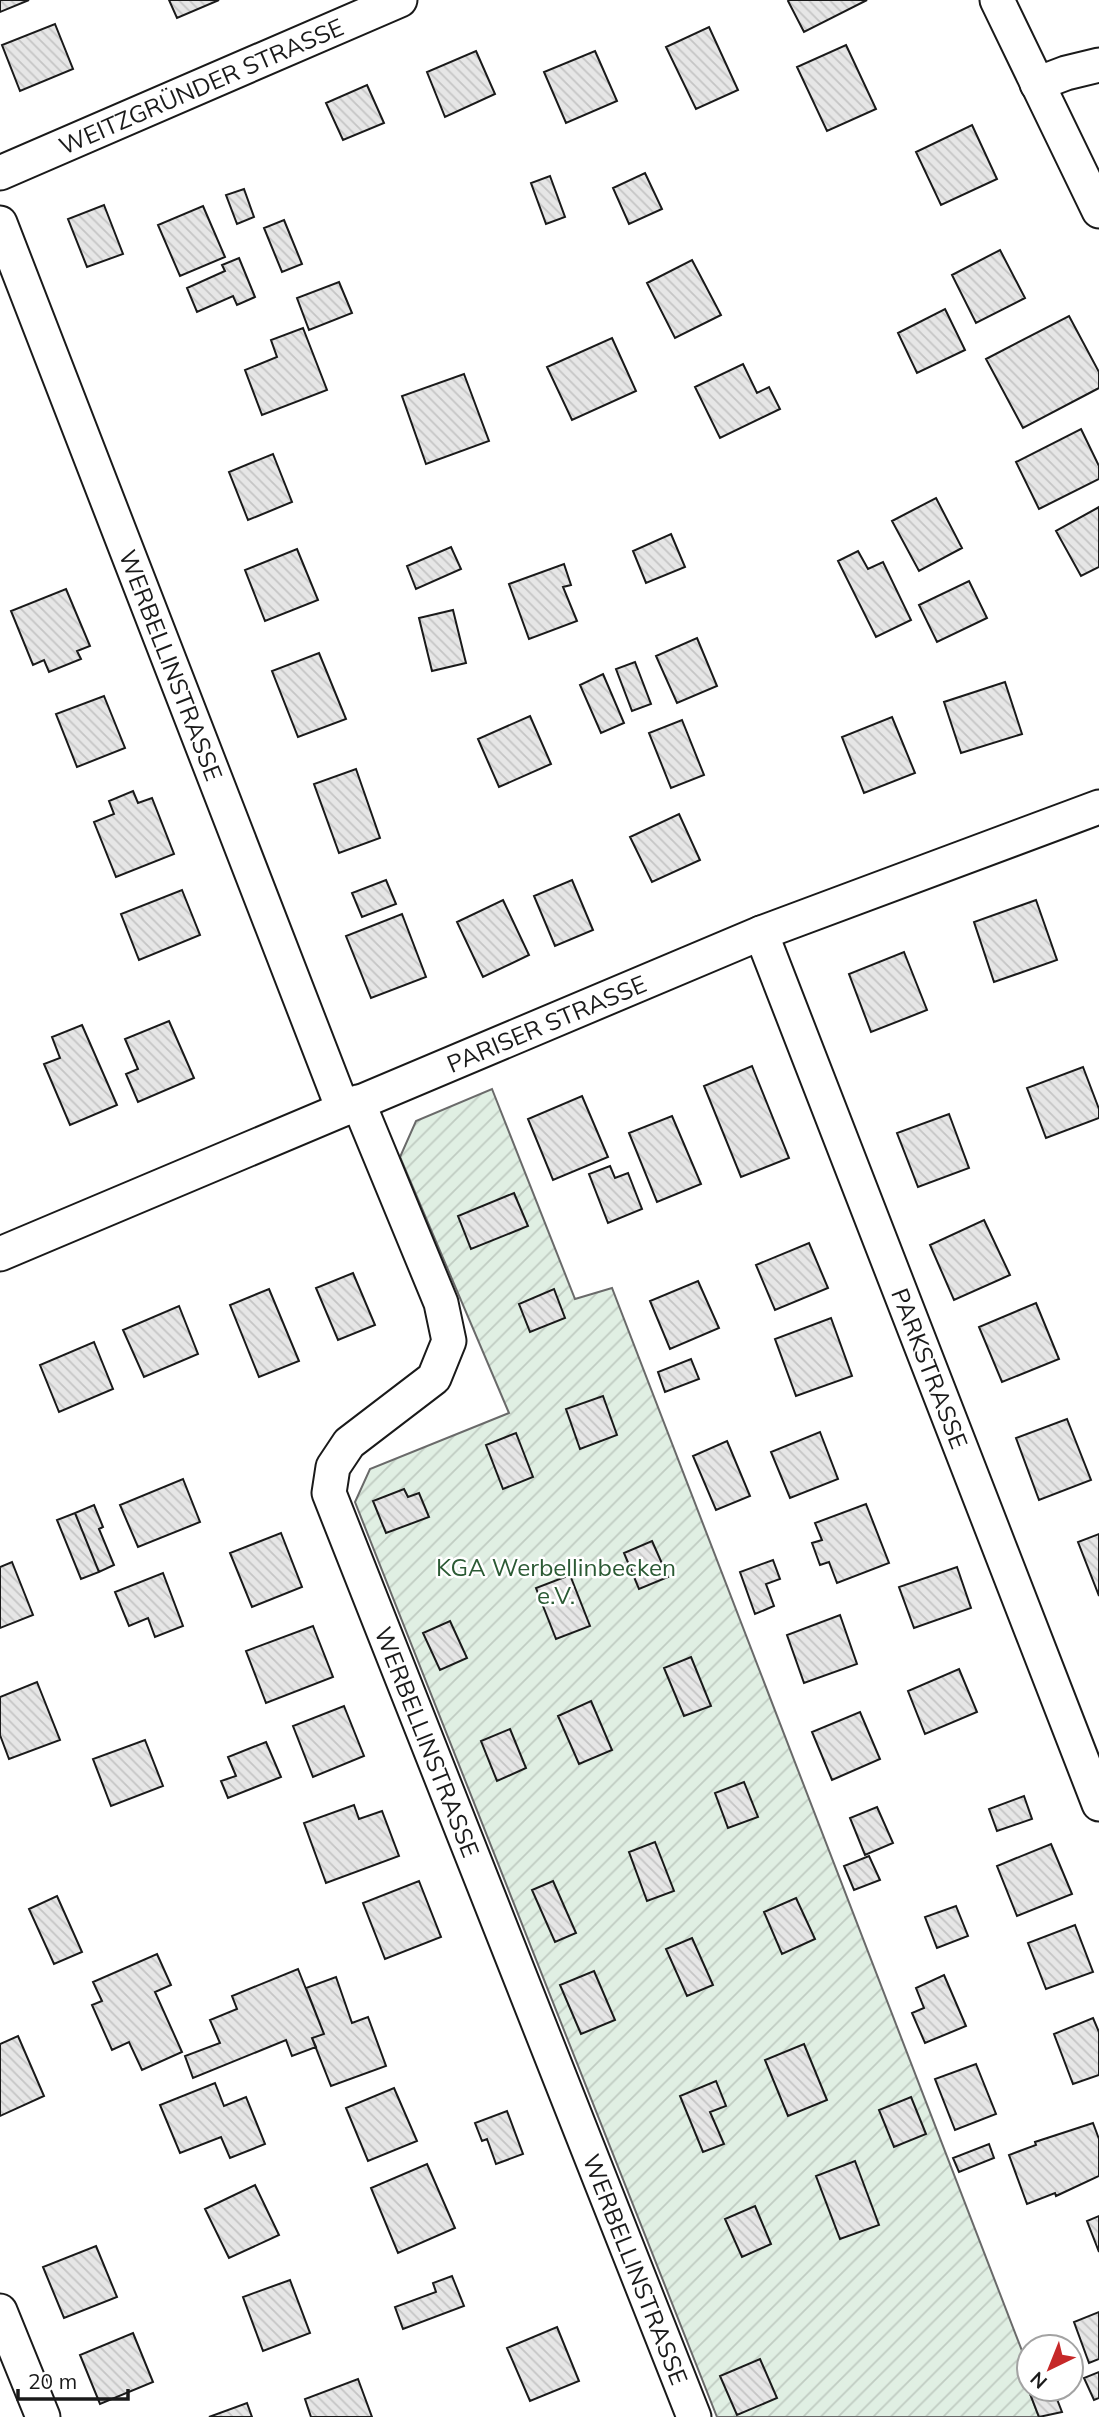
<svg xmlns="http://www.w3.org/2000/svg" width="1099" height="2417" viewBox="0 0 1099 2417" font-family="Mulish,sans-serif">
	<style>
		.garden { fill: url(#garden-furrows); stroke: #6a6a6a; stroke-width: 2 }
		.building { fill: url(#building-back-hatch); stroke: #1a1a1a; stroke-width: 2 }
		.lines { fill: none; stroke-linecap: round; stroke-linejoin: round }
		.street-casing { stroke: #1a1a1a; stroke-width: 37 }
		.street { stroke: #fff; stroke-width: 33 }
		.labels { text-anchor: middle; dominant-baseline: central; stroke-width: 5; stroke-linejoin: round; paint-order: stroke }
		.street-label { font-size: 24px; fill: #1a1a1a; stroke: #fff }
		.park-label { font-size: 24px; fill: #2b5a34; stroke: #fff }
	</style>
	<defs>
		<pattern id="garden-furrows" width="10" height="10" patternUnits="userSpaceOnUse" patternTransform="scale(1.75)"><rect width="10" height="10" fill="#e0efe3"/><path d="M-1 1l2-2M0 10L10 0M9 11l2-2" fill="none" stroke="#c0ccc2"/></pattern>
		<pattern id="building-back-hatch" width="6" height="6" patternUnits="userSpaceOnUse" patternTransform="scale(1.75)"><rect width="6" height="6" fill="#e6e6e6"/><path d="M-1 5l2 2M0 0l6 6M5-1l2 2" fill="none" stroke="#c5c5c5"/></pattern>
	</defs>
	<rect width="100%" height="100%" fill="#fff"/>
	<path class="garden" d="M492,1089L575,1299L612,1288L1029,2369V2376L1024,2378L1039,2417H717L355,1502L370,1469L509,1413L400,1157L416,1121Z"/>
	<path class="building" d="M0,0H29L0,12Z
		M169,0H219L177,18Z
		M867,0L804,32L788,1L789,0Z
		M55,24L73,69L20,91L2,45Z
		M709,27L738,90L696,109L666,47Z
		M846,45L876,109L827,131L797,67Z
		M476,51L495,94L445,117L427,72Z
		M595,51L617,101L566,123L544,72Z
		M367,85L384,123L343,140L326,103Z
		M972,125L997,179L941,205L916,152Z
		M645,173L662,209L629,224L613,188Z
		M550,176L565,217L546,224L531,183Z
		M244,189L254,217L237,224L226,195Z
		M104,205L123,254L87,267L68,219Z
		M203,206L225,257L180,276L158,225Z
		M284,220L302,264L282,272L264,228Z
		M1000,250L1025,298L976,323L952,275Z
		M239,258L255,297L237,305L233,296L197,312L187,288L225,271L222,265Z
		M692,260L721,315L675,338L647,283Z
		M339,282L352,313L309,330L297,298Z
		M945,309L965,350L917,373L898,333Z
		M1069,316L1099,372V388L1023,428L986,359Z
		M303,328L327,390L262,415L245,370L277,357L271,340Z
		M612,338L636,391L572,420L547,367Z
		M743,364L757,393L769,387L780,409L720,438L695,387Z
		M464,374L489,441L426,464L402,396Z
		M1081,429L1099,466V479L1039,509L1016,462Z
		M273,454L292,502L248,520L229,472Z
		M936,498L962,548L919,571L892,521Z
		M1099,507V567L1081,576L1056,531Z
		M671,534L685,567L646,583L633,551Z
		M451,547L461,569L416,589L407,566Z
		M297,549L318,600L265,621L245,570Z
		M858,551L868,569L883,562L911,620L876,637L838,561Z
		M564,564L571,585L563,587L577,621L529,639L509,584Z
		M969,581L987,618L937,642L919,605Z
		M66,589L90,646L77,651L81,659L49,672L44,660L33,665L11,611Z
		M453,610L466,663L432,671L419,618Z
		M697,638L717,686L677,703L656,656Z
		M319,653L346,719L298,737L272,671Z
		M635,662L651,704L632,711L616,669Z
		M603,674L624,723L601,733L580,685Z
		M1005,682L1022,734L961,753L944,702Z
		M104,696L125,748L77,767L56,714Z
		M530,716L551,764L499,787L478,739Z
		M892,717L915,773L864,793L842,737Z
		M682,720L704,775L671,788L649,733Z
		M356,769L380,838L339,853L314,784Z
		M133,791L138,803L152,798L174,854L116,877L94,822L114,814L109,801Z
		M679,814L700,860L652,882L630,837Z
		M386,880L396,904L362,917L352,893Z
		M572,880L593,930L555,946L534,896Z
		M182,890L200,935L139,960L121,914Z
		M503,900L529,955L483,977L457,922Z
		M1036,900L1057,960L994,982L974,922Z
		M402,914L426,977L371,998L346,936Z
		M904,952L927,1010L871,1032L849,974Z
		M169,1021L194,1078L138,1102L126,1074L138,1069L125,1039Z
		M82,1025L117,1105L70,1125L44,1064L60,1058L52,1037Z
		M752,1066L789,1158L741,1177L704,1086Z
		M1083,1067L1099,1109V1118L1046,1138L1027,1088Z
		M582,1096L608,1157L553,1180L528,1119Z
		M949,1114L969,1168L918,1187L897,1133Z
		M672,1116L701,1184L657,1202L629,1133Z
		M610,1166L615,1178L628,1173L642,1209L608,1223L589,1174Z
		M514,1193L528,1226L471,1249L458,1216Z
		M984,1220L1010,1275L954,1300L930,1245Z
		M809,1243L828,1288L775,1310L756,1265Z
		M353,1273L375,1325L338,1340L316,1288Z
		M698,1281L719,1328L670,1349L650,1301Z
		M269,1289L299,1361L259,1377L230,1305Z
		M554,1289L565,1318L530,1332L519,1304Z
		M1036,1303L1059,1359L1002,1382L979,1327Z
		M179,1306L198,1354L144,1377L123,1330Z
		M831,1318L852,1376L796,1396L775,1339Z
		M94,1342L113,1389L59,1412L40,1365Z
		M691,1359L699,1379L665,1392L658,1372Z
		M603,1396L617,1435L580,1449L566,1409Z
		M1067,1419L1091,1480L1039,1500L1016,1438Z
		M820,1432L838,1479L790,1498L771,1452Z
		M516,1433L533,1477L503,1489L486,1445Z
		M727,1441L750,1496L716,1510L693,1456Z
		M183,1479L200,1522L138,1547L120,1505Z
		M404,1489L408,1497L419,1493L429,1517L386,1533L373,1501Z
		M866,1504L889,1563L837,1583L829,1562L820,1565L812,1543L822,1540L815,1523Z
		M94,1505L103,1527L99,1529L114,1565L99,1572L75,1513Z
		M75,1513L99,1572L81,1579L57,1520Z
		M281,1533L302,1587L252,1607L230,1553Z
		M1099,1534V1596L1078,1542Z
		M652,1541L668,1577L639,1589L624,1553Z
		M773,1560L780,1579L766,1584L774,1606L755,1614L740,1572Z
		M12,1562L33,1615L0,1628V1567Z
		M957,1567L971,1608L914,1628L899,1587Z
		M163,1573L183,1626L155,1637L148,1618L129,1626L115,1592Z
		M570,1575L590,1626L556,1639L536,1588Z
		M840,1615L857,1664L804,1683L787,1635Z
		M450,1621L467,1658L440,1670L423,1633Z
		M313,1626L333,1677L266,1703L246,1651Z
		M691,1657L711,1706L684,1716L664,1668Z
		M959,1669L977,1712L925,1734L908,1691Z
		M37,1682L60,1740L9,1759L0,1735V1697Z
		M591,1701L612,1750L579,1764L558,1716Z
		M344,1706L364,1756L313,1777L293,1726Z
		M860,1712L880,1759L832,1780L812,1732Z
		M510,1729L526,1768L497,1781L481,1741Z
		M145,1740L163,1786L111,1806L93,1759Z
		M266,1742L281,1777L228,1798L221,1781L236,1776L228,1757Z
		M744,1782L758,1817L728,1828L715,1793Z
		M1024,1796L1032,1819L997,1831L989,1809Z
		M354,1805L359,1819L382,1811L399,1856L326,1883L304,1823Z
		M877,1807L893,1843L865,1855L850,1818Z
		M655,1842L674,1891L647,1901L629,1852Z
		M1051,1844L1072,1894L1017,1916L997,1866Z
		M869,1856L880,1880L854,1890L844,1866Z
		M419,1881L441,1937L385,1959L363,1903Z
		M553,1881L576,1933L555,1942L532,1890Z
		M57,1896L82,1952L54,1964L29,1909Z
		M796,1898L815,1939L782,1954L764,1912Z
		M956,1906L968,1936L937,1948L925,1917Z
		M1075,1925L1093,1972L1046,1989L1028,1943Z
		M692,1938L713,1985L687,1996L666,1949Z
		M157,1954L171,1985L155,1992L182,2052L142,2070L129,2042L112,2050L92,2005L102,2001L93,1982Z
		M298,1969L324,2034L312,2038L316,2047L292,2056L286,2040L193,2078L185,2056L220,2043L210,2020L237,2009L232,1996Z
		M594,1971L615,2020L581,2034L560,1985Z
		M944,1975L966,2026L925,2043L912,2013L924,2008L916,1988Z
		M336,1977L352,2023L368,2017L386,2066L331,2086L312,2038L324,2034L306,1988Z
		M1093,2018L1099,2032V2075L1073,2084L1054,2034Z
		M18,2036L44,2096L0,2116V2044Z
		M804,2044L827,2100L788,2116L765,2060Z
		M976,2064L996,2114L955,2130L935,2079Z
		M716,2081L726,2106L710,2112L724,2144L703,2152L680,2096Z
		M215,2083L224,2106L246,2097L265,2144L230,2158L221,2137L180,2153L160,2105Z
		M394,2088L417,2141L368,2161L346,2108Z
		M911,2097L926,2134L894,2147L879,2110Z
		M507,2111L523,2154L496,2164L487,2139L482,2141L475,2123Z
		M1093,2123L1099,2139V2176L1056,2196L1055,2193L1027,2204L1009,2155L1036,2145L1035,2142Z
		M989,2144L994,2158L959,2172L953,2158Z
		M855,2161L879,2225L840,2239L816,2176Z
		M427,2164L455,2228L398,2253L371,2188Z
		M255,2185L279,2235L229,2258L205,2209Z
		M755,2206L771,2244L742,2257L725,2219Z
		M1099,2216V2252L1087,2221Z
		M96,2246L117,2297L64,2318L43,2267Z
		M452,2276L464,2306L403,2329L395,2307L436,2292L433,2283Z
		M290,2280L310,2333L263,2351L243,2297Z
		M1099,2312V2359L1089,2363L1074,2322Z
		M557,2327L579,2381L530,2401L507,2348Z
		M133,2333L153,2382L100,2404L80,2355Z
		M760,2359L777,2398L737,2415L720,2376Z
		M1099,2372V2398L1094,2400L1084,2378Z
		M1029,2376V2389H1053L1062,2412L1039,2417L1024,2378Z
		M358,2379L372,2417H311L305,2399Z
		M247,2403L252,2417H209Z"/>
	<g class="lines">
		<g class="street-casing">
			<g id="street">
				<path d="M997,0L1099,211"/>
				<path d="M1037,84L1066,73L1099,65"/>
				<path id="s1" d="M0,173L400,0"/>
				<path id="s2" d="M0,223L343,1109"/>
				<path id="s3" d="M761,933L1099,1804"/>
				<path id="s4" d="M358,1102L441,1303L449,1341L434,1378L349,1443L333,1467L329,1493L694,2417"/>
				<path id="s5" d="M0,1254L761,933L1099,807"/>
				<path d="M0,2311L43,2417"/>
			</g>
		</g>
		<use href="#street" class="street"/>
	</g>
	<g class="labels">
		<g class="street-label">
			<text stroke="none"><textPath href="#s1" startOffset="219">WEITZGRÜNDER STRASSE</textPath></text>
			<text stroke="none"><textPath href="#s2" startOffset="474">WERBELLINSTRASSE</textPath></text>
			<text stroke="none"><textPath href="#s5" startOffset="593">PARISER STRASSE</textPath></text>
			<text stroke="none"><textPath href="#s3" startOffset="467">PARKSTRASSE</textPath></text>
			<text stroke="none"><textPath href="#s4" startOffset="726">WERBELLINSTRASSE</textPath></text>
			<text stroke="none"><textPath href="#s4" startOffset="1293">WERBELLINSTRASSE</textPath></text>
		</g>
		<g class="park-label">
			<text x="556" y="1567">KGA Werbellinbecken<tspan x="556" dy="28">e.V.</tspan></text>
		</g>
	</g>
	<g transform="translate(1050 2368) rotate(223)"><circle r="33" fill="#ffffff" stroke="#a3a3a3" stroke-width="2"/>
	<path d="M0-5L12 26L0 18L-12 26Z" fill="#c62828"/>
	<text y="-10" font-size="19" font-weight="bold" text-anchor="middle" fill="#1a1a1a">N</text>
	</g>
	<path d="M18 2389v10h110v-10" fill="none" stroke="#1a1a1a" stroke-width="3.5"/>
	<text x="28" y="2389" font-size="21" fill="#1a1a1a" stroke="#ffffff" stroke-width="5" paint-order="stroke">20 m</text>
</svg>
